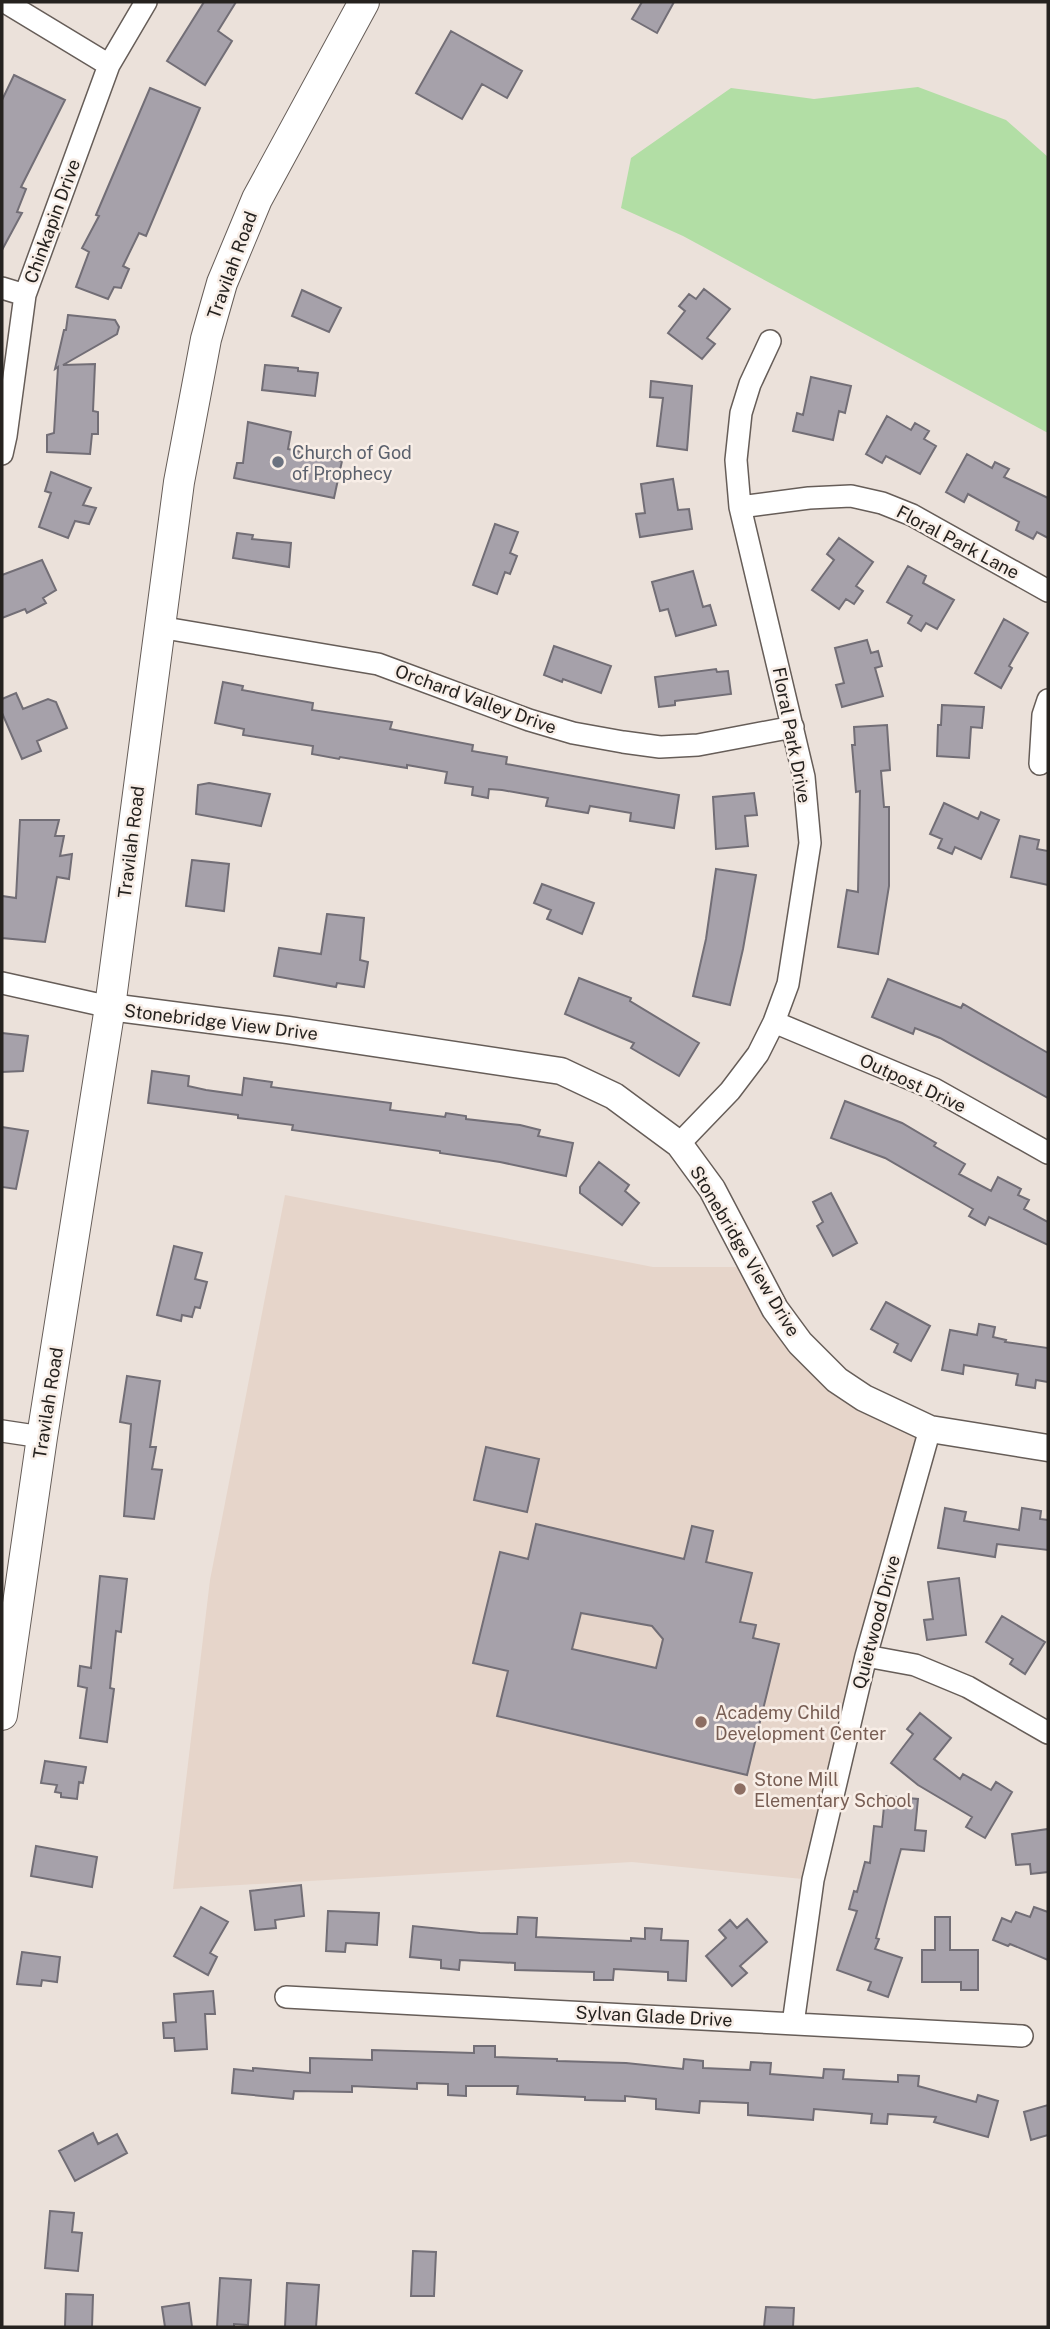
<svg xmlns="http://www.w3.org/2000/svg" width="1050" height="2329" viewBox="0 0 1050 2329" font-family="'Public Sans',sans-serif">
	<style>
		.built { fill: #e6d5ca }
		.green { fill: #b2dea5 }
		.building { fill: #a6a1aa; stroke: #726e76; stroke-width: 2; fill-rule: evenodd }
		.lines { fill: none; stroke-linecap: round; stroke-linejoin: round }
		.minor-casing { stroke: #665d58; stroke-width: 24 }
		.tertiary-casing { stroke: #665d58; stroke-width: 29 }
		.secondary-casing { stroke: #665d58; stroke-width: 32 }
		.minor { stroke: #fff; stroke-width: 21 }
		.tertiary { stroke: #fff; stroke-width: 26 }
		.secondary { stroke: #fff; stroke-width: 30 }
		.worship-dot { fill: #6b7280; stroke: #f8eee7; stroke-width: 2.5 }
		.education-dot { fill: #8d6e63; stroke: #f8eee7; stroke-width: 2.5 }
		.labels { text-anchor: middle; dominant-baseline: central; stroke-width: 5; stroke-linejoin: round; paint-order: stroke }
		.street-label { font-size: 18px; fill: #25221f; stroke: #f8eee7 }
		.worship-label { font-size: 18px; fill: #5b616d; stroke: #f8eee7; text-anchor: start }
		.education-label { font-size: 18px; fill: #785e54; stroke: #f8eee7; text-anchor: start }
	</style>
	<rect width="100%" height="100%" fill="#ebe1da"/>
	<path class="built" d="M285,1195L653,1267H754L800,1343L930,1429L813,1880L632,1862L173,1889L210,1580Z"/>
	<path class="green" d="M918,87L1006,120L1048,157V433L683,236L621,208L631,158L731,88L814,99Z"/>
	<path class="building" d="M204,2H236L218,31L232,41L205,85L167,61Z
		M642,2H674L657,33L632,19Z
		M451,31L522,71L507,98L482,84L462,119L416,93Z
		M14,75L65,100L21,187L26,189L17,212L22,213L2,250V100Z
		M150,88L200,108L146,236L139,233L123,266L129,269L121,288L114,287L108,299L76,287L89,252L82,248L99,216L96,215Z
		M704,289L730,309L707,338L715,344L702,359L668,333L685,311L679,306L689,294L696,299Z
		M302,290L341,308L329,332L292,316Z
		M68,315L115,320L119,327L117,334L63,365L95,364L93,411L98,412V434H92L90,454L47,452V435L54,433L58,367L55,369L64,330H66Z
		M265,365L298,368V371L318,373L315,396L262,390Z
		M811,377L851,386L845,413L839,411L833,440L793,431L797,413L803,415Z
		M651,381L692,386L687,450L657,446L663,398L650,397Z
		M887,416L911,430L915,423L929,431L924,439L936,446L920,474L886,456L882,463L866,454Z
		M248,422L291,432L288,449L342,461L334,498L234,478L237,463H243Z
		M967,454L992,468L995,462L1009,469L1004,477L1048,498V538L1037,532L1033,539L1016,530L1019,522L968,494L964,502L946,492Z
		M51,472L91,488L83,505L96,508L89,524L75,521L68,538L39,527L51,493L45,491Z
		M673,479L678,510L689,509L692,529L640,537L636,514L645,513L641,484Z
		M495,524L518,532L510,553L517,556L510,574L505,572L497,594L473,585Z
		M237,533L253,535L252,539L291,543L289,567L233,558Z
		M839,538L873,562L856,586L863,591L854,604L846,599L839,609L812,590L834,560L827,554Z
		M42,560L56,590L43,598L46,603L27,613L25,609L2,618V575Z
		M908,566L926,576L923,583L954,600L937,629L926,623L921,631L908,623L912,616L887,602Z
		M693,571L703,607L710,605L716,625L676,636L668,609L660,611L652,582Z
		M1004,619L1028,633L1009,666L1012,668L1001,688L975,673Z
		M867,640L871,653L878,651L882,666L875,668L883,696L842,707L836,685L844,683L835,648Z
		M554,646L611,666L601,693L563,679L562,682L544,675Z
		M716,669L717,672L728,671L731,694L675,701V705L659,707L655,677Z
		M223,682L243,686L242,690L313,703L312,710L392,722L390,729L473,745L472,751L507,757L506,764L679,795L674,828L630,821L631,813L590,806L588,813L546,806L548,798L502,790L489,789L488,798L472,795L473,787L445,783L447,772L407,765V768L340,757L339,759L312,754L313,746L243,735L244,729L215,723Z
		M16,693L23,709L48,699L56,702L67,728L37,741L41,751L22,759L2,713V699Z
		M942,705L984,707L982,728L971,727L969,758L937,756L938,725H941Z
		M887,725L890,770L881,771L884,807H889V886L878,954L838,947L847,890L858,892L860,791L856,792L852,745H855L854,727Z
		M209,783L270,794L261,826L196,814L198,785Z
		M754,793L757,815L745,816L748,846L716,849L713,797Z
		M944,803L978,819L981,812L999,820L981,859L955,847L952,854L938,848L942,839L930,834Z
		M20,820H59L55,836H64L60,856L72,854L69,879L57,877L45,942L2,938V896L16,898Z
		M1020,836L1039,840L1037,849L1048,851V885L1011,877Z
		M192,860L229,864L224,911L186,906Z
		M716,869L756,875L743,949L730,1005L693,996L706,939Z
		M542,884L594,903L582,934L547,919L551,910L534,903Z
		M327,914L364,918L360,960L368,962L364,987L337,983L336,987L274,976L279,948L321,954Z
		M579,978L631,998L630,1001L699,1043L679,1076L631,1048L634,1043L565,1014Z
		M888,979L961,1008L963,1004L1048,1053V1098L940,1038L915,1028L913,1034L872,1017Z
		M2,1033L28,1036L23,1071L2,1072Z
		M152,1071L189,1076L188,1086L206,1090L242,1095L244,1078L272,1082L271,1087L391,1103L390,1110L445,1117L446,1113L466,1116V1119L520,1125L540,1130L538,1136L573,1143L566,1176L500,1162L440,1153V1151L292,1130L293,1125L238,1118V1115L148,1103Z
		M845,1101L902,1123L936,1143L934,1146L965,1164L959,1174L991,1191L998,1177L1021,1189L1018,1195L1029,1200L1024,1209L1048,1222V1245L989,1217L985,1225L969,1216L973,1209L885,1158L831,1138Z
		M2,1127L28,1131L16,1189L2,1187Z
		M599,1162L629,1185L625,1191L639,1203L622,1225L580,1193V1187Z
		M831,1193L857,1243L833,1256L817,1226L823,1222L813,1202Z
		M174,1246L202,1253L195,1279L207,1282L200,1308L195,1307L192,1317L182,1315L181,1321L157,1315Z
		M886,1302L930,1326L911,1361L894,1352L898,1344L871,1329Z
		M979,1324L995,1327L993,1337L1006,1340L1005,1342L1048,1348V1382L1036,1380L1035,1388L1016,1385L1018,1374L964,1365L963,1374L942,1370L950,1330L977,1335Z
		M127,1376L160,1381L150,1447H156L152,1469L162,1470L154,1519L124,1516L131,1424L120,1422Z
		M486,1447L539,1459L527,1512L474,1500Z
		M945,1508L966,1512L964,1521L1019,1530L1022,1508L1041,1511L1040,1519L1048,1520V1550L997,1544L995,1557L938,1548Z
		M536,1524L684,1559L692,1526L713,1531L706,1562L752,1573L740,1622L756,1625L753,1638L779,1644L747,1775L497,1716L508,1671L473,1663L500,1552L528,1559ZM581,1613L652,1626L663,1639L656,1668L572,1649Z
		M100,1576L127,1579L121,1632L116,1631L110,1688L114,1689L107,1742L80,1738L87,1688L78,1686L80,1666L91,1668Z
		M959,1578L966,1635L927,1640L924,1620L933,1619L928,1582Z
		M1002,1616L1045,1642L1025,1674L1010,1664L1013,1659L986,1642Z
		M920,1713L951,1738L934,1759L960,1779L963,1774L991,1790L996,1782L1012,1792L985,1838L966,1827L972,1817L918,1785L891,1763L913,1734L907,1729Z
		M45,1761L86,1767L83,1783L79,1782L77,1799L61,1797V1793L55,1792L57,1785L41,1783Z
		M885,1796L918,1799L915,1830L926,1831L924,1851L901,1849L876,1938L879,1939L875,1949L902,1958L888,1997L868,1990L871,1982L837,1970L857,1911L849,1909L854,1891L857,1892L865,1862L870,1863L874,1826L882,1827Z
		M1048,1829V1872L1031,1874L1030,1864L1016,1865L1012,1834Z
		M36,1846L97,1857L92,1887L31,1876Z
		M301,1885L304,1916L275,1920L276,1928L255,1930L250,1891Z
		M201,1907L228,1922L210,1953L217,1957L208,1975L174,1956Z
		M1034,1907L1048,1912V1960L1010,1944L1008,1946L993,1940L1002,1918L1011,1922L1016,1912L1030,1917Z
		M328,1911L379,1913L377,1945L346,1943L345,1952L326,1951Z
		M518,1917L537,1918L536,1937L631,1941V1938L645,1939V1928L662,1929L661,1940L688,1941L686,1981L668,1980V1972L614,1969L613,1980H594V1972L515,1970V1963L460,1960L459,1970L441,1968V1960L410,1957L413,1926L480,1933L517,1934Z
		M935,1917H950V1950H978V1990H961V1982H922V1950H935Z
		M747,1919L767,1942L740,1966L747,1973L732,1986L706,1956L726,1938L719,1930L730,1920L737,1928Z
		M22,1952L60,1957L57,1982L42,1980L41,1986L17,1984Z
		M213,1991L215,2014H205L207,2049L175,2051L174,2038H164L163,2023L176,2022L174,1994Z
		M474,2046H495V2057L557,2059V2061L626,2063L683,2069L684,2059L703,2061V2068L750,2070L751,2062L771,2063L770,2074L823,2078L824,2069L844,2070L843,2079L898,2082V2075L919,2076L918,2086L976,2102L978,2095L998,2101L988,2137L934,2122L936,2117L888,2114L887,2124L871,2123L872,2114L814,2109L813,2120L748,2115V2103L700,2101L699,2113L656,2109V2099L625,2096V2101L585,2100V2097L517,2094L518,2086H466V2096L448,2095V2084L417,2083V2089L352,2086V2092L294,2091L293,2099L232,2093L234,2069L253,2071V2068L310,2073V2058L372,2060V2050L474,2053Z
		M1048,2105V2135L1031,2140L1024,2112Z
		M93,2133L98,2144L117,2134L127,2153L75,2181L59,2151Z
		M50,2211L74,2213L72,2232L82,2233L78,2271L45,2268Z
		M413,2251L436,2252L434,2296H411Z
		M220,2278L251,2280L248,2325L234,2324V2327H217Z
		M287,2283L319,2285L316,2327H285Z
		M66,2294L93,2295L92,2327H65Z
		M189,2303L192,2327H165L162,2307Z
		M766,2307L794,2308L793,2327H764Z"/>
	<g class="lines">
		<g class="minor-casing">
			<path id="minor" d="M5,2L109,65
				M2,288L25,295
				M2,454L6,436L25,295L109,65L146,2
				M740,507L809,498L851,496L882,503L912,515L1048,591
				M159,627L378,664L529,720L573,733L623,742L660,747L698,745L793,727
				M1040,764L1043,715L1048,700
				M2,983L110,1007
				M774,1022L934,1089L1048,1153
				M679,1144L730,1091L758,1054L774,1022L788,984L810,843L804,777L740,507L736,460L741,413L750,384L770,341
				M2,1431L42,1437
				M866,1656L915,1665L968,1687L1048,1733
				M286,1997L1022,2036
				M793,2024L813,1880L866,1656L930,1429"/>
		</g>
		<g class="tertiary-casing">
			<path id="tertiary" d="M110,1007L288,1030L561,1071L614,1096L679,1144L712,1189L775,1309L800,1343L837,1380L864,1398L930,1429L1048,1448"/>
		</g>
		<g class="secondary-casing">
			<path id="secondary" d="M2,1715L42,1437L110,1007L179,482L206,339L222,283L257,199L364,2"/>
		</g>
		<use href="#minor" class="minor"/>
		<use href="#tertiary" class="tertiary"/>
		<use href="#secondary" class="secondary"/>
	</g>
	<circle class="worship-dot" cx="278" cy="462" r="7"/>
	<g class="education-dot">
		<circle cx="701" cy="1722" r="7"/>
		<circle cx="740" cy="1789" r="7"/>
	</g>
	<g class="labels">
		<g class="street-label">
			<text transform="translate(52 221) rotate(-70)">Chinkapin Drive</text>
			<text transform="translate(232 265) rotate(-70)">Travilah Road</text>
			<text transform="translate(958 542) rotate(28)">Floral Park Lane</text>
			<text transform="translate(476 699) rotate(20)">Orchard Valley Drive</text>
			<text transform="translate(792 735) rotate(79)">Floral Park Drive</text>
			<text transform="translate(131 842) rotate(-83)">Travilah Road</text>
			<text transform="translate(221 1022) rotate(7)">Stonebridge View Drive</text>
			<text transform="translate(913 1083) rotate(25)">Outpost Drive</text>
			<text transform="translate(745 1251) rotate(59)">Stonebridge View Drive</text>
			<text transform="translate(48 1403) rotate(-81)">Travilah Road</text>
			<text transform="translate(876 1622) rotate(-75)">Quietwood Drive</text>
			<text transform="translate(654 2016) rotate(3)">Sylvan Glade Drive</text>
		</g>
		<g class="worship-label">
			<text x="292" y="452">Church of God<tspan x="292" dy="21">of Prophecy</tspan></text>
		</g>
		<g class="education-label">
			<text x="715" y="1712">Academy Child<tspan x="715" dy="21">Development Center</tspan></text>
			<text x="754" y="1779">Stone Mill<tspan x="754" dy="21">Elementary School</tspan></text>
		</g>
	</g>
	<rect width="1050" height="2329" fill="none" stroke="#25221f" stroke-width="7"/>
</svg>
